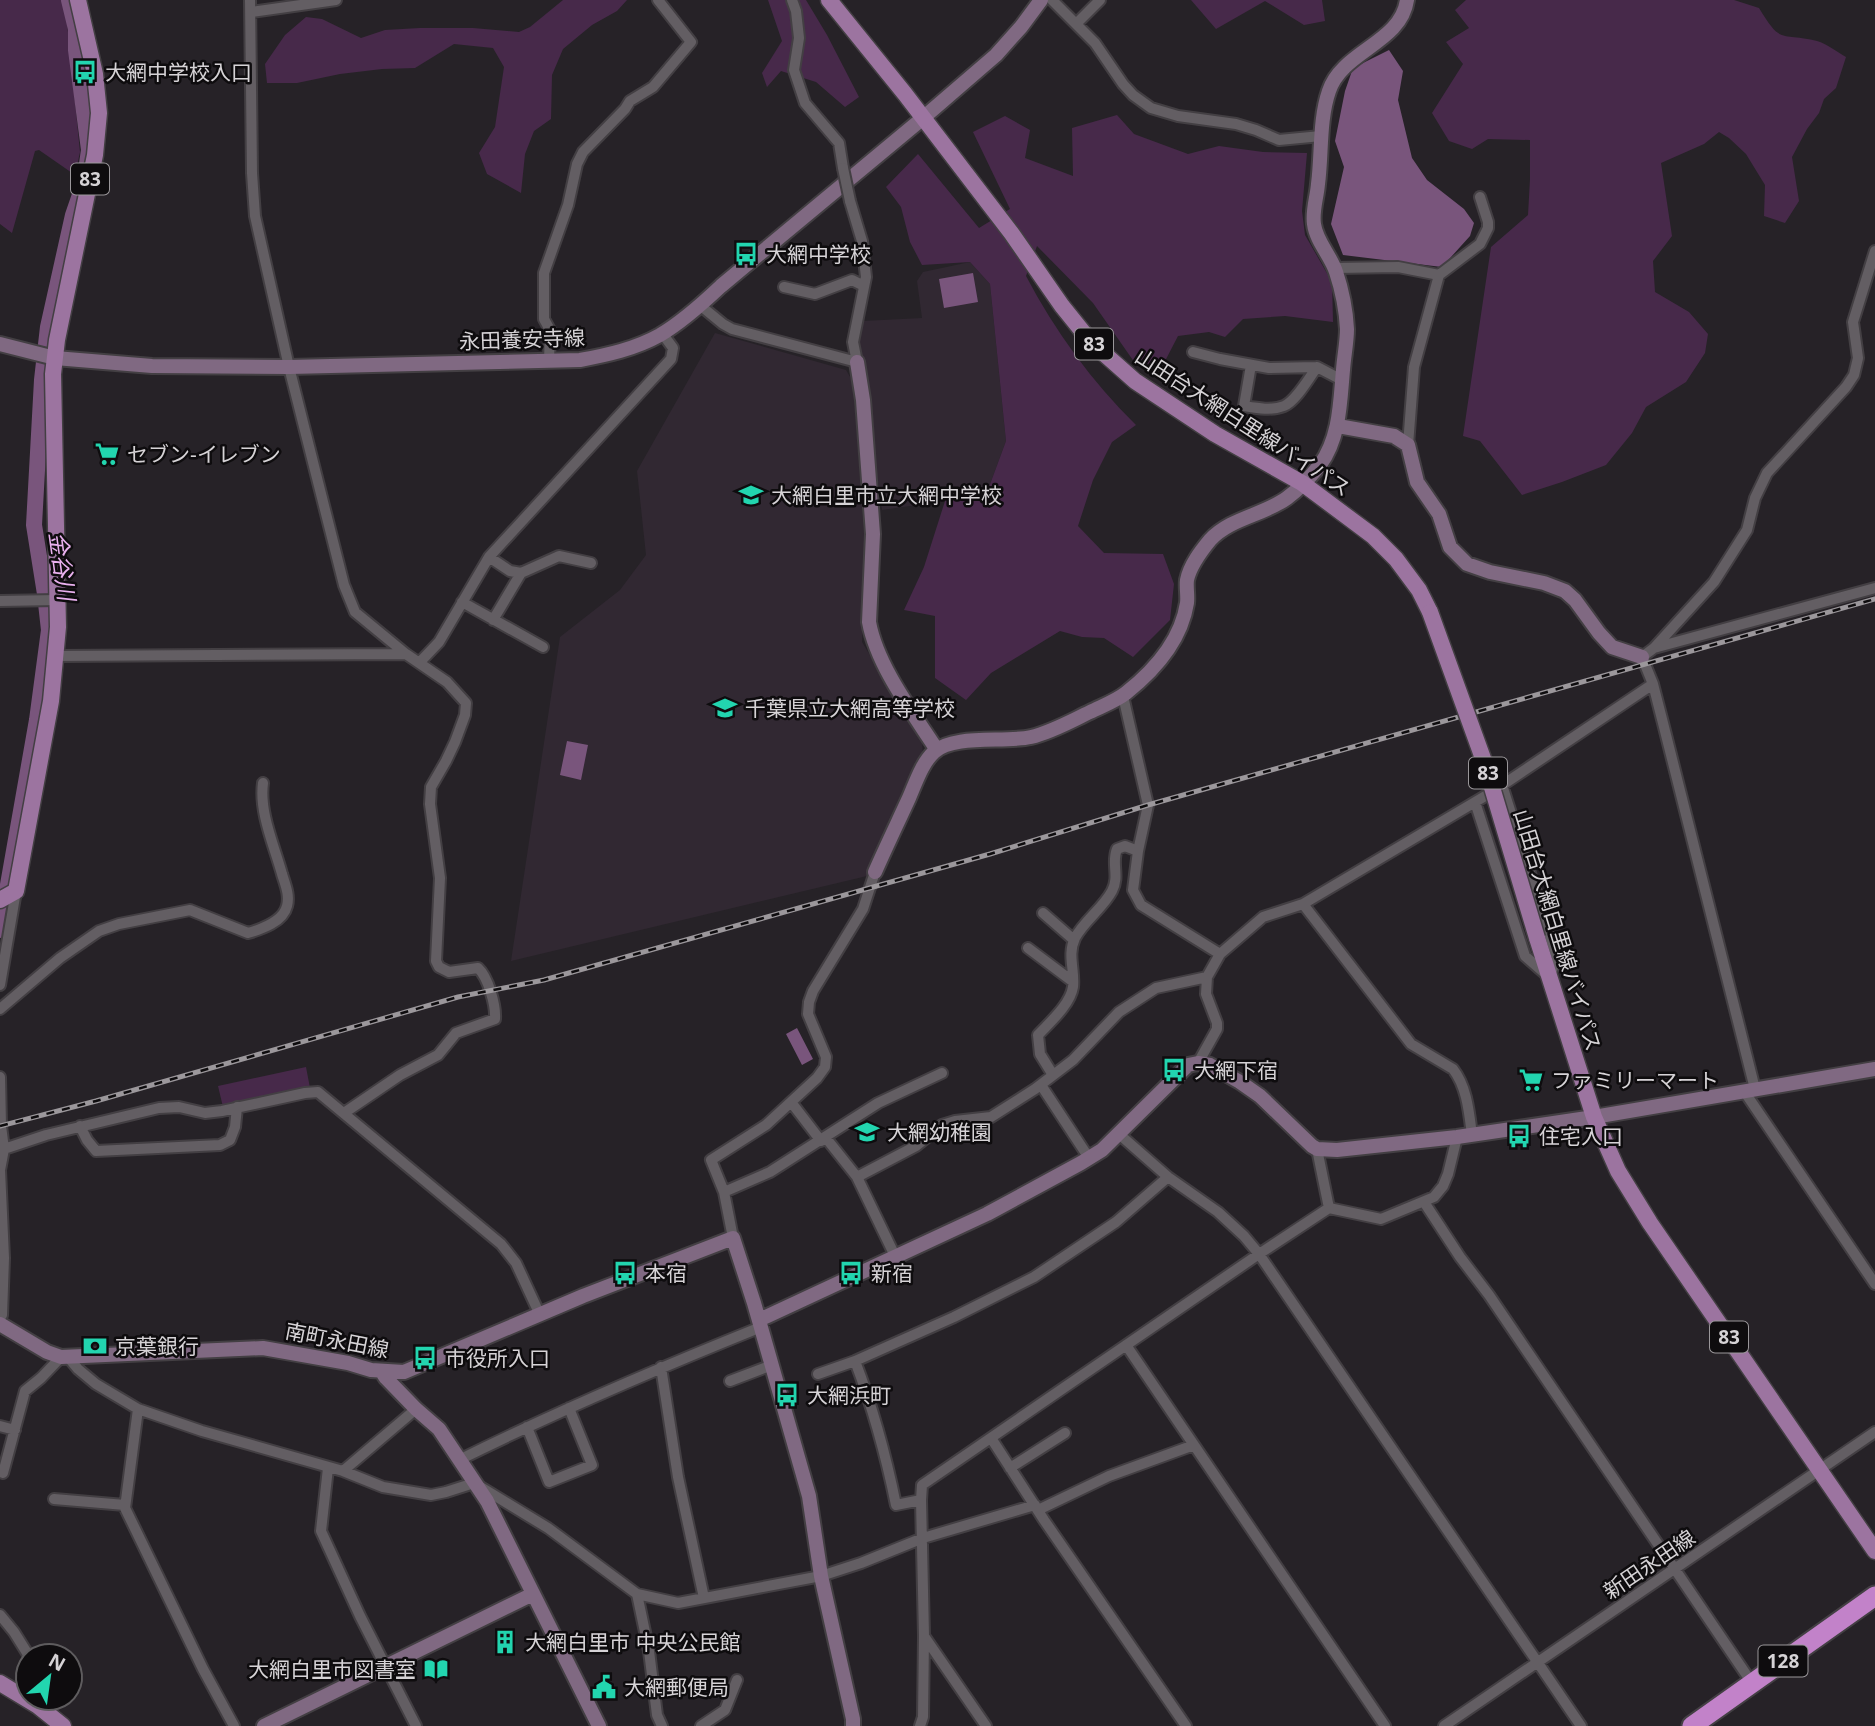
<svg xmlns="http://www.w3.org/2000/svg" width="1875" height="1726" viewBox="0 0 1875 1726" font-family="'Open Sans','Noto Sans JP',sans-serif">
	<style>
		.built { fill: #312832 }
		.green { fill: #47294a }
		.water { fill: #79557c }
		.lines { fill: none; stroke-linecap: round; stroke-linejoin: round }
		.river { stroke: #79557c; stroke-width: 16 }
		.street-casing { stroke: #433f43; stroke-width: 14 }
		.secondary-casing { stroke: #433f43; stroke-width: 18 }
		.primary-casing { stroke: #433f43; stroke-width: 19 }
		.highway-casing { stroke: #433f43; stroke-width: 23 }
		.street { stroke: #635e63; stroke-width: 10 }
		.secondary { stroke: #806982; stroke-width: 14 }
		.primary { stroke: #9c74a0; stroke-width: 16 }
		.highway { stroke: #c282c9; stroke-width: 19 }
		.rail-casing { stroke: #9b979b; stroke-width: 5 }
		.rail { stroke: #0e0c0e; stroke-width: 2.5; stroke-dasharray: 8; stroke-linecap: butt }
		.street-bridge-casing { stroke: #433f43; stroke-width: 14; stroke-linecap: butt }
		.primary-bridge-casing { stroke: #433f43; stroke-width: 19; stroke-linecap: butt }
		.street-bridge { stroke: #635e63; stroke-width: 10 }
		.primary-bridge { stroke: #9c74a0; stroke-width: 16 }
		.labels { text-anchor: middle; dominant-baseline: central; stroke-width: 5; stroke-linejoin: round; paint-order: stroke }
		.shield { fill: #0e0c0e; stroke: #9a979a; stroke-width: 2 }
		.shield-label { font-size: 19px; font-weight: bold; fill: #d6d3d6 }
		.poi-label { font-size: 21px; fill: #d6d3d6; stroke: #0e0c0e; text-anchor: start }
		.street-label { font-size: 21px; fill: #d6d3d6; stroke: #0e0c0e }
		.water-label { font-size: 23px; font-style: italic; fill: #eab1ef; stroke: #0e0c0e }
	</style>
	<rect width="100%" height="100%" fill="#262227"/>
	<path class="built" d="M970,262L990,284L1006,441L989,487L945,501L882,510L858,341L863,321L922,318L917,281L923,272Z
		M715,333L846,370L853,382L865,548L862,642L922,741L923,756L867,876L511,961L560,637L620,590L646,555L637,471Z"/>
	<path class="green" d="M0,0H62L67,22L80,152L75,175L39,150L35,151L12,233L0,224Z
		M563,0H627L617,11L592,25L563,49L552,75L551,119L534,131L525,154L521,193L487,174L479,153L495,127L504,67L493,48L454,44L415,68L382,69L340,74L297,83H267L265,64L285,35L306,17L322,19L361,38L385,30L420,28H473L519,32L530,27Z
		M768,0H806L827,35L859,97L845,107L816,82L781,71L767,87L762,73L782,41Z
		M1191,0H1322L1325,21L1304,25L1265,1L1216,29Z
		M1466,0H1734L1759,8C1782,46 1780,32 1817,41C1827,44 1837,52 1846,57L1836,88L1824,99L1819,113L1807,129L1792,157L1799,201L1785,223L1764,216L1765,185L1746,154L1729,138L1719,132L1704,144L1661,163L1672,236L1653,261L1655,292L1689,312L1708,334L1705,353L1686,382L1646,407L1632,433L1606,465L1562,482L1522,495L1480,441L1463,436L1491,247L1528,215L1530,179V140L1488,139L1472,149L1449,141L1432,113L1463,64L1446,42L1469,28L1455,10Z
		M1117,115L1134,134L1188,154L1219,146L1263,152L1307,153L1302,211L1305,235L1332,282L1333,322L1285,316L1243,319L1225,337L1209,332L1178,336L1164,363L1137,366L1093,303L1037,246L1026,276C1055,331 1092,382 1136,425L1112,442L1093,480L1078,526L1104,553L1163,554L1174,584L1170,620L1133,657L1104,638L1082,637L1060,631L991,673L966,700L935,678V616L904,610L924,567L945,501L989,487L1006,441L990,284L970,262L922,265L910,242L901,207L886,187L918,154L979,228L1010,209L973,132L1005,116L1030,130L1025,158L1073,176L1072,128Z
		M306,1067L310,1088L223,1107L218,1086Z"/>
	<path class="water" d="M1389,50L1403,71L1398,100L1412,158L1427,180L1464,209L1474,223L1470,236L1442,267L1343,255L1331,224L1344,167L1335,141L1345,91L1353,68Z
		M973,273L978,302L944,308L939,279Z
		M567,741L588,745L581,780L560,775Z
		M797,1028L813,1059L802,1065L786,1034Z"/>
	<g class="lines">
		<path class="river" d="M69,0L76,29V50L89,150L87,164
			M0,930L37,720L49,630L45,594L34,525L42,380L48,327L73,215L83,186"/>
		<g class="street-casing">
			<path id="street" d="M250,0L252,173L255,216L289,367L344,585L355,612L406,654L447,682L466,703L465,715L455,742L446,761L431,787L430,804L440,878L436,961L439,967L449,972L478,968C488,977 496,1005 495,1019L456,1033L438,1055L400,1075L344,1113
				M792,0L796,11L799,38L794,70L805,103L839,143L843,168
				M1052,0L1095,43L1123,84L1133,95L1151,108L1178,116L1236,124L1256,130L1279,140L1321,136
				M251,12L336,0
				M1076,24L1100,0
				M1335,268L1398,267L1439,275
				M784,287L815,294L852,280L864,286
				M701,306L723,324L732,329L857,362L853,342L866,277L862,241L850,201
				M1193,352L1220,359L1269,368L1317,367L1342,380
				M549,361L550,330L544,319V273L568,205L577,164L583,152L625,109L630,101L653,87L691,42L658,0
				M1251,365L1244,406C1256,408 1272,411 1284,406C1296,401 1309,378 1317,367
				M1408,445L1414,367L1439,275L1480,244L1488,228V222L1480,197
				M489,557L510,571L521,573L559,556L591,563
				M0,601L57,600
				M462,602L543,647
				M493,620L521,573
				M1654,648L1875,588
				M56,656L406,654
				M420,662L439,642L489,557L671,359L673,348L662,333
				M1123,696L1148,805L1138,851L1133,890L1141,905L1220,954
				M1475,802L1525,956L1549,977L1557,958L1502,785
				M1303,904L1411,1044L1453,1069C1467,1087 1469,1112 1472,1135
				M1043,913L1074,940
				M1028,948L1072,981
				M0,985L16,891
				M0,1009L60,958L99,931L119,924L190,910L248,933C262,929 283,922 287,906C290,895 285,884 282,874C274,845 259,812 263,783
				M1198,1063L1217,1029V1023L1206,994L1207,977L1220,954L1263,917L1303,904L1492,792L1653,684
				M1053,1075L1040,1054L1038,1035C1050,1022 1070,1005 1073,987C1075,970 1067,955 1075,938C1084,921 1103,908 1112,891C1120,876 1111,863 1117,849L1125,846L1138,851
				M0,1077L1,1126L4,1149L0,1170L4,1258L2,1315L0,1318
				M1041,1085L1089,1158
				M1755,1089L1663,723L1653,684L1642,657L1654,648L1714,582L1747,530L1755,498L1767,473L1846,387L1854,375L1858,358L1853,322L1875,251
				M1744,1091L1875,1284
				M791,1102L821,1141
				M80,1126L87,1140L96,1151L220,1145L230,1140L235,1127L237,1107
				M1119,1134L1168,1177L1218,1212L1244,1236L1259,1254L1581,1726
				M826,1138L857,1177L896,1258
				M4,1149L46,1135L159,1108L179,1107L205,1113L222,1111L305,1093L318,1092L501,1244L516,1263L540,1315
				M1317,1149L1329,1208
				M857,1177L916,1146L942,1125L955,1121L991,1117L1035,1089L1073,1060L1119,1012L1156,988L1207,977
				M724,1192L770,1172L878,1103L942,1073
				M1424,1202L1460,1257L1489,1295L1752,1683
				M733,1238L724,1192L711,1160L766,1125L817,1078L825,1067L826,1057L808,1014L809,1002L813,991L863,909L875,872
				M1126,1345L1385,1726
				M68,1357L78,1369L96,1384L138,1409L202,1431L343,1471L383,1487L431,1495L446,1492L474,1483L548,1528L637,1594L678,1603L821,1576L861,1563L923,1538L1035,1505
				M855,1361C873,1408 886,1456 896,1505L921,1500
				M661,1367L678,1477L704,1598
				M818,1374L855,1361L954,1317L1034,1277L1116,1222L1168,1177
				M730,1381L772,1365
				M138,1409L125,1508L203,1669L234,1726
				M0,1426L15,1430
				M527,1427L549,1482L592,1465L569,1408
				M991,1438L1044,1520L1186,1726
				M459,1460C558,1411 659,1368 761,1327
				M328,1468L321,1531L360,1616L416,1726
				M1010,1468L1065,1433
				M343,1471L416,1409
				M3,1473L25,1391L41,1378L61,1357
				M54,1499L125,1505
				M1038,1510L1109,1476L1194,1445
				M637,1594L649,1651L657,1715L662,1726
				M0,1615L14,1632L29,1656
				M924,1636L986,1726
				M701,1726L725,1710L737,1680
				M920,1726L923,1717L924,1636L921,1500L922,1485L1259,1254L1329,1208L1381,1219L1434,1197L1443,1186L1448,1174L1457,1137
				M1444,1726L1875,1432"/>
		</g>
		<g class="secondary-casing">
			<path id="secondary" d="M0,344L55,358L152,366L289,367L580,360C607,355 635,349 660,335C682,322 702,304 721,286L923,118L996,55L1021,27L1041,0
				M857,362L863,400L873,534L869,622C877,666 913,713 937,750
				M1338,426L1394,436L1408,445L1417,482L1439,514L1450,547L1467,564L1490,572L1544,583L1565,591L1575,600L1599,633L1612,647L1642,657
				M875,872C886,847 898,822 909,798C916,782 922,763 934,752C954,734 1004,743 1031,737C1052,732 1071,721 1090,712C1102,706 1116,701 1126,693C1155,670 1181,641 1187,603C1188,596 1186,587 1187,580C1190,565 1201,551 1210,540C1230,518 1264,515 1287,498C1298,490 1311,476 1320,465C1340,437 1340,403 1343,370C1344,356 1347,342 1347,329C1346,310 1342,290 1336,272C1331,256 1316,241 1314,224C1312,211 1317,197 1318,184C1322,154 1319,120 1329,91C1342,51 1401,43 1407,0
				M759,1320L987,1214L1081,1163L1102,1150L1188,1065L1198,1063L1210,1065L1240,1082L1260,1096L1312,1146L1317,1149L1337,1150L1457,1137L1594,1117L1875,1069
				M0,1324L47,1352L61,1357L263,1348L348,1363L371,1370L404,1372L583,1296L733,1238L754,1303L809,1496L821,1576L853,1719V1726
				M382,1372L386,1378L416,1409L439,1429L487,1501L599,1726
				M264,1726L533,1594"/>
		</g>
		<g class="primary-casing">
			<path id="primary" d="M829,0L905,94L1012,234L1062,306L1091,342L1135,381L1215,434L1302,483L1373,536L1396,559L1419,590L1430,612
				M0,900L16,891L51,701L58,627L53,374L57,340L95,155L99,113L95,74L78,0
				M1537,938L1594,1117L1618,1171L1650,1223L1875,1551
				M0,1683L38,1706L63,1726"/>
		</g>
		<g class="highway-casing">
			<path id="highway" d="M1692,1726L1875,1596"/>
		</g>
		<use href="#street" class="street"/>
		<use href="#secondary" class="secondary"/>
		<use href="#primary" class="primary"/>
		<use href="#highway" class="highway"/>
		<g class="rail-casing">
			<path id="rail" d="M0,1126L96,1101L458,997L544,980L990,854L1148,805L1875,599"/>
		</g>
		<use href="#rail" class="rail"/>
		<g class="street-bridge-casing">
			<path id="street-bridge" d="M843,168L850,201"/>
		</g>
		<g class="primary-bridge-casing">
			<path id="primary-bridge" d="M1430,612L1485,764L1537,938"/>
		</g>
		<use href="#street-bridge" class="street-bridge"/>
		<use href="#primary-bridge" class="primary-bridge"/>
	</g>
	<defs>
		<g id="bus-bare" transform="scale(1.89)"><path d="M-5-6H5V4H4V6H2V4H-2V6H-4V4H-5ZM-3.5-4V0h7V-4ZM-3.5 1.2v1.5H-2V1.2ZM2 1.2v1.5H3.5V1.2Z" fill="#22d5af" stroke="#0e0c0e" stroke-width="2.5" paint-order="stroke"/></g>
		<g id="supermarket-bare" transform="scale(1.89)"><path d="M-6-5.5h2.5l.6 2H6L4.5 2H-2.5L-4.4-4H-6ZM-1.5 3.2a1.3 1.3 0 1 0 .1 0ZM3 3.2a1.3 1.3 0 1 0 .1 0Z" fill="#22d5af" stroke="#0e0c0e" stroke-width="2.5" paint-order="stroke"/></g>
		<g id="school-bare" transform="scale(1.89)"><path d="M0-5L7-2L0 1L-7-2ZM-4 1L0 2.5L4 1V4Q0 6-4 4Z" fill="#22d5af" stroke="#0e0c0e" stroke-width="2.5" paint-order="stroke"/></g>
		<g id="bank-bare" transform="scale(1.89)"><path d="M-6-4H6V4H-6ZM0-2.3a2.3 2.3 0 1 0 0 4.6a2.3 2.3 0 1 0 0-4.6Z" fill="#22d5af" stroke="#0e0c0e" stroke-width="2.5" paint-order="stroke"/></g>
		<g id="building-bare" transform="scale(1.89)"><path d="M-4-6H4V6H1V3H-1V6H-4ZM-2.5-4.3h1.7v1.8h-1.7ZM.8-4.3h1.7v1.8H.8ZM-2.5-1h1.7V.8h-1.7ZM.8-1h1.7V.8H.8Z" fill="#22d5af" stroke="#0e0c0e" stroke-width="2.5" paint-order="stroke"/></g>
		<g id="library-bare" transform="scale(1.89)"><path d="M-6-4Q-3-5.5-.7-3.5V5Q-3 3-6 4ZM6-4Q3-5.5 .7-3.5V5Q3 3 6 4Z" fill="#22d5af" stroke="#0e0c0e" stroke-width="2.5" paint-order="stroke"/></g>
		<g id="civic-bare" transform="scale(1.89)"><path d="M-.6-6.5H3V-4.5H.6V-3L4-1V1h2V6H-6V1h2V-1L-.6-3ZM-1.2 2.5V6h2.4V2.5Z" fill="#22d5af" stroke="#0e0c0e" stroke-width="2.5" paint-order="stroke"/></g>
	</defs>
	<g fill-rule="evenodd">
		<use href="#bus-bare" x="85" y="72"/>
		<use href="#bus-bare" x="746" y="254"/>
		<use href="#supermarket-bare" x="107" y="454"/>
		<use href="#school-bare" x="751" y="495"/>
		<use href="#school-bare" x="725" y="708"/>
		<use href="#bus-bare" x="1174" y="1070"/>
		<use href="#supermarket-bare" x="1531" y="1080"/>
		<use href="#school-bare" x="867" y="1132"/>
		<use href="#bus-bare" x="1519" y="1136"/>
		<use href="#bus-bare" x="625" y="1273"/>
		<use href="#bus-bare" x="851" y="1273"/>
		<use href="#bank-bare" x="95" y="1346"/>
		<use href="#bus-bare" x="425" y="1358"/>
		<use href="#bus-bare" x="787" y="1395"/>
		<use href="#building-bare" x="505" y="1642"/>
		<use href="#library-bare" x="436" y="1669"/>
		<use href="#civic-bare" x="604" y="1687"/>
	</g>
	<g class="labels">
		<g class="shield">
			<rect x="71" y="163.5" width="38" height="31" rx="5"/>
			<rect x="1075" y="328.5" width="38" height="31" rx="5"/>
			<rect x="1469" y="757.5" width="38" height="31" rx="5"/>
			<rect x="1710" y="1321.5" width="38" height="31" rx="5"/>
			<rect x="1758.5" y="1645.5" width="49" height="31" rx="5"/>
		</g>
		<g class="shield-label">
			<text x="90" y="179">83</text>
			<text x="1094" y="344">83</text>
			<text x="1488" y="773">83</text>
			<text x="1729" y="1337">83</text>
			<text x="1783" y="1661">128</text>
		</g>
		<g class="poi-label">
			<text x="105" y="72">大網中学校入口</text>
			<text x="766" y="254">大網中学校</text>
			<text x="127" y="454">セブン-イレブン</text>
			<text x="771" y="495">大網白里市立大網中学校</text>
			<text x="745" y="708">千葉県立大網高等学校</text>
			<text x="1194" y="1070">大網下宿</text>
			<text x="1551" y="1080">ファミリーマート</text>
			<text x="887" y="1132">大網幼稚園</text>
			<text x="1539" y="1136">住宅入口</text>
			<text x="645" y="1273">本宿</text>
			<text x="871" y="1273">新宿</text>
			<text x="115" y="1346">京葉銀行</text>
			<text x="445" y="1358">市役所入口</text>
			<text x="807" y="1395">大網浜町</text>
			<text x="525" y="1642">大網白里市 中央公民館</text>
			<text x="416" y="1669" text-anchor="end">大網白里市図書室</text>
			<text x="624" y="1687">大網郵便局</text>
		</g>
		<g class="street-label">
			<text transform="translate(522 339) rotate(-2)">永田養安寺線</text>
			<text transform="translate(1243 422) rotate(33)">山田台大網白里線バイパス</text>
			<text transform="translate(1558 930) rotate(73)">山田台大網白里線バイパス</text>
			<text transform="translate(337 1340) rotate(11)">南町永田線</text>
			<text transform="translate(1649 1564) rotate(-34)">新田永田線</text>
		</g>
		<g class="water-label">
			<text transform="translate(63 566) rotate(82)">金谷川</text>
		</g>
	</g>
	<g transform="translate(49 1677) rotate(29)"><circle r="33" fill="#0e0c0e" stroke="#5e5c5e" stroke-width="2"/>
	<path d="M0-5L12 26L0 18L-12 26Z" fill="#22d5af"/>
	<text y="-10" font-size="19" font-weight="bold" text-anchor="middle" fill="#d6d3d6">N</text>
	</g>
</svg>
